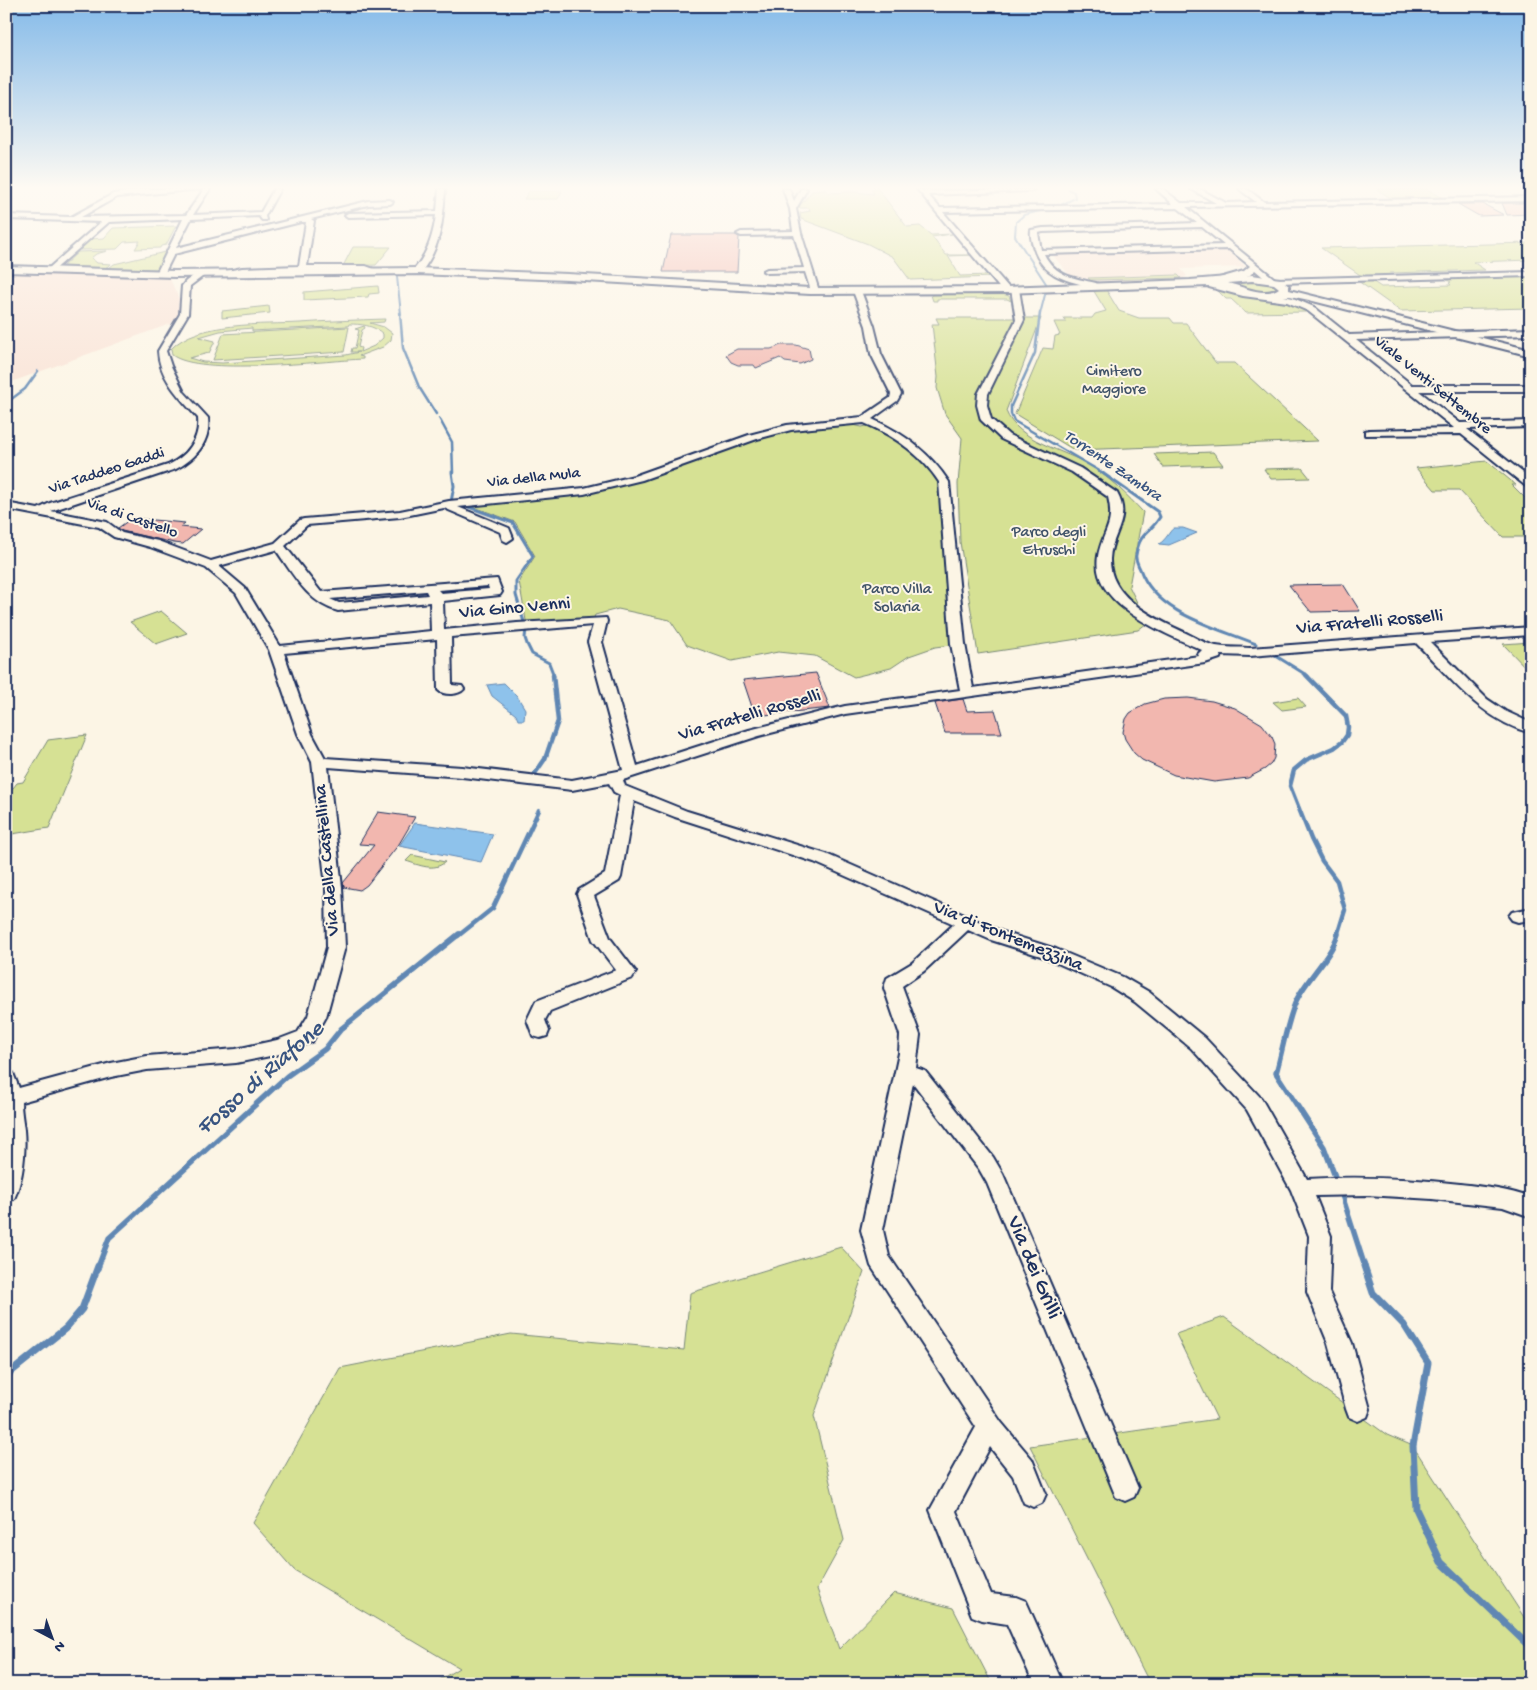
<svg xmlns="http://www.w3.org/2000/svg" width="1537" height="1690" viewBox="0 0 1537 1690" font-family="'Gochi Hand',sans-serif">
	<style>
		.built { fill: #f9e2d5 }
		.green { fill: #d6e194; stroke: #788879; fill-rule: evenodd }
		.water { fill: #8ec2eb; stroke: #6087b3 }
		.lines { fill: none; stroke-linecap: round; stroke-linejoin: round }
		.stream-far5 { stroke: #6087b3; stroke-width: 2 }
		.stream-far4 { stroke: #6087b3; stroke-width: 2.5 }
		.stream-far3 { stroke: #6087b3; stroke-width: 3 }
		.stream-far2 { stroke: #6087b3; stroke-width: 4.5 }
		.stream-far1 { stroke: #6087b3; stroke-width: 5.5 }
		.stream { stroke: #6087b3; stroke-width: 7 }
		.building { fill: #f2b7af; stroke: #1b2f5e }
		.minor-casing { stroke: #1b2f5e; stroke-width: 4 }
		.major-casing { stroke: #1b2f5e; stroke-width: 4 }
		.minor { fill: #fcf5e5; fill-rule: evenodd }
		.major { fill: #fcf5e5; fill-rule: evenodd }
		.labels { text-anchor: middle; dominant-baseline: central; stroke-width: 4; stroke-linejoin: round; paint-order: stroke }
		.far-park-label { font-size: 16px; fill: #405369; stroke: #fcf5e5 }
		.far-street-label { font-size: 16px; fill: #1b2f5e; stroke: #fcf5e5 }
		.far-water-label { font-size: 16px; font-style: italic; fill: #385481; stroke: #fcf5e5 }
		.street-label { font-size: 19px; fill: #1b2f5e; stroke: #fcf5e5 }
		.near-street-label { font-size: 22px; fill: #1b2f5e; stroke: #fcf5e5 }
		.near-water-label { font-size: 24px; font-style: italic; fill: #385481; stroke: #fcf5e5 }
	</style>
	<rect width="100%" height="100%" fill="#fcf5e5"/>
	<filter id="ink" filterUnits="userSpaceOnUse"><feTurbulence type="fractalNoise" baseFrequency=".02" numOctaves="2"/><feDisplacementMap in="SourceGraphic" scale="10" xChannelSelector="R" yChannelSelector="G"/><feConvolveMatrix kernelMatrix="1 2 1 2 8 2 1 2 1" color-interpolation-filters="sRGB"/></filter>
	<g filter="url(#ink)">
		<path class="built" d="M1226,248L1246,267L1181,269L1187,276L1179,280L1093,282L1071,277L1051,253Z
			M6,272L169,277L179,299L178,321L6,384Z"/>
		<path class="green" d="M871,189H878L907,227L920,226L931,235L952,234L932,237L946,255H973L948,256L960,276L990,275L991,277L910,280L893,257L868,244L801,219L800,213L810,211L809,208H798L812,191L827,190L828,193L853,192L874,194Z
			M1376,189H1427L1443,198L1394,200Z
			M529,191H562L558,199H524Z
			M176,226L166,245L161,246L160,248L135,249L140,241L124,242L117,249L80,250L90,239L104,238L113,228Z
			M1531,243V260L1473,262L1485,270L1390,273L1392,276L1363,277L1321,248Z
			M353,247H391L376,265L343,266Z
			M107,251L96,254L91,258L97,263L111,264L105,268L63,266L78,252Z
			M165,252L159,268L156,269L109,268L114,264Z
			M1178,275L1181,278L1090,280L1088,278Z
			M1531,276V308L1400,311L1358,281H1372L1381,287L1451,285L1449,283L1451,282L1445,279Z
			M1242,280L1271,282L1280,287C1269,300 1247,290 1235,285Z
			M378,286L379,293L369,294L368,297L304,300V292Z
			M1214,287L1291,303L1299,306L1307,312L1246,313L1231,299H1226Z
			M1092,288H1105L1119,311L1139,318H1170L1174,323H1186L1216,363H1234L1318,441L1074,450L1015,414L1043,348L1053,349L1055,336L1060,335L1054,322H1066L1064,318H1092L1095,314L1106,311Z
			M999,293L1009,296L1011,301L1007,299H937V301H933L931,295Z
			M269,306L270,313L222,318V311Z
			M936,318H1041L1006,411C1017,441 1065,450 1091,466C1111,479 1127,495 1143,512L1129,586L1147,623L1138,630L978,654L960,542L958,484L962,438L945,414L937,388L938,377L932,324H939Z
			M385,319L384,322L370,323L384,327L392,333L391,340L383,347L359,356L363,357V359C323,361 199,376 172,355L171,349C196,321 265,325 300,323C328,321 356,320 385,319ZM349,324C360,324 374,325 383,334V338L374,346L360,352L361,348L358,347L362,330L365,328L364,326L355,329L359,330L355,348H352L351,352H359L346,355L222,363L203,362L189,358L209,353L215,341L199,337L220,331L252,328V331L348,326Z
			M349,327L344,352L213,360L223,334Z
			M844,423L862,427L876,424L906,441L944,482L958,644L935,647L909,656L891,668L854,677L815,656L778,652L732,661L687,645L670,620L618,609L595,615L593,620L527,626L519,581L535,556L515,522L466,504L588,494L675,469L715,452L795,427Z
			M1213,452L1223,465L1163,467L1154,454Z
			M1487,461L1516,485H1512L1531,504V537H1503L1459,490H1435L1416,468Z
			M1302,468L1310,478L1271,479L1264,469Z
			M161,611L187,633L156,644L130,622Z
			M1531,642V673L1503,644Z
			M1298,698L1306,707L1282,710L1273,702Z
			M87,735L49,828L6,835V789L13,788L17,783L23,782L48,740Z
			M412,855L445,862C434,872 419,865 406,861Z
			M841,1247L864,1272L814,1416L844,1540L817,1589L839,1649L894,1593L953,1608L992,1684H433L459,1668L294,1570L253,1523L340,1368L511,1334L684,1350L690,1293Z
			M1224,1317L1387,1435L1413,1446L1531,1628V1684H1150L1030,1446L1217,1419L1176,1334Z"/>
		<path class="water" d="M1174,528H1183L1197,533L1169,545L1159,544C1167,539 1169,531 1174,528Z
			M504,683L517,696L525,709L524,720H518L516,715L492,696L487,685Z
			M415,823L493,834L481,862L399,846Z"/>
		<g class="lines">
			<path class="stream-far5" d="M1059,206L1075,198L1074,192L1068,189
				M1044,210L1024,215L1016,222L1015,236L1047,285
				M397,277L401,314
				M1040,314L1046,291"/>
			<path class="stream-far4" d="M400,313L403,348L419,387L436,414
				M1040,313L1035,353L1011,406V414L1014,421L1103,473
				M6,403L25,389L38,371
				M439,418L452,442L453,473"/>
			<path class="stream-far3" d="M1101,472L1158,512L1160,517C1150,534 1140,531 1136,555C1135,559 1138,565 1140,569C1156,614 1215,627 1256,644
				M451,502L454,486L452,472
				M466,506L513,523L533,556L516,581V595L526,629L525,638L527,644L532,654L549,663L554,676
				M1276,656L1308,676"/>
			<path class="stream-far2" d="M1306,675L1346,716L1348,727L1347,735L1342,742L1334,748L1306,760L1294,770L1290,786L1311,839L1322,861L1337,881L1345,910L1337,936
				M534,775L545,759L558,721L553,675
				M458,936L493,908L539,810"/>
			<path class="stream-far1" d="M1337,1182L1324,1147L1276,1073C1282,1053 1288,1016 1297,999C1308,977 1331,957 1338,934
				M1341,1192L1365,1267
				M98,1267L109,1238L287,1076L325,1049L341,1029L459,934"/>
			<path class="stream" d="M1364,1266L1373,1293L1404,1325L1428,1363L1413,1446L1416,1509L1441,1562L1531,1648
				M6,1376L66,1328L82,1309L98,1266"/>
		</g>
		<path class="building" d="M1502,203H1531V214L1507,215Z
			M1458,204H1483L1504,215L1479,216Z
			M671,235H735L739,237L737,272H663Z
			M781,345H796L809,349L811,359L800,364L785,362L780,358L756,368L754,365H738L731,362L726,355L737,349H771Z
			M132,518L185,523L180,527L201,529L183,544L174,543L122,531L118,528Z
			M1343,584L1360,611L1311,612L1289,585Z
			M816,673L830,708L755,716L743,680Z
			M1188,698L1212,701L1235,708L1262,724L1272,737L1275,744L1274,758L1271,764L1265,769L1248,778L1214,782L1174,775L1142,760L1134,753L1125,739L1123,732L1126,719L1130,713L1145,704L1164,699Z
			M963,699L967,711L995,710L1002,733H945L935,703Z
			M378,812L415,817L399,844L367,885L360,890L344,887L343,883L374,845L359,844Z"/>
		<g class="lines">
			<g class="minor-casing">
				<path id="minor" d="M141,189H202L117,197L81,217L186,215L204,189H210L193,215L261,212L274,189H280L265,216L266,220H262L259,216L191,219L176,248L368,201L390,200L393,202L390,204L368,205L311,219L314,221L307,266H366L374,269L369,273L365,270H290L227,275V271L242,268L299,266L306,222H301L174,254L163,276H157L156,274L183,219L109,222L52,272H49V268L101,222L6,219V215L71,217L113,194Z
					M439,189H445C443,220 441,249 420,273L413,271C427,254 433,237 436,215L348,217L345,215L348,213L437,211Z
					M783,189H789L794,201L801,189H807L796,209L801,233L819,291L818,293L811,291L805,272L767,273L763,271L767,269L804,268L794,235L741,236L737,234L741,232L793,231L790,209Z
					M917,189L925,191L1034,189L1031,191L928,195L940,208L1173,204L1156,189H1163L1181,203H1216L1191,189H1200L1226,203L1256,202L1239,189H1247L1264,202L1531,197V201L1186,207L1275,279L1531,272V276L1277,283L1269,282L1255,270L1250,275L1219,283H1216V279L1244,271L1250,266L1229,249L1044,254C1055,276 1074,278 1096,283L1097,285L1093,287C1068,281 1043,277 1034,249C1032,243 1030,237 1031,230L1043,228L1197,223L1178,208L943,212L1009,288L1010,290L1006,292H1003ZM1202,227L1224,245L1041,250L1038,233L1043,232Z
					M199,272L206,274L190,286L188,314L166,351L171,366L184,392L208,418C211,441 196,459 176,469L51,511L107,522L122,533L158,541L211,561L275,543L300,520L304,519L400,511L449,501L584,488L634,476L749,435L787,425L862,417L890,398L891,394L871,354L866,326L853,291L857,289L861,291L874,326L881,354L901,394L897,401L872,419C904,433 930,453 949,482L965,644L973,688L1199,656L1198,654L1202,650C1166,633 1090,606 1098,556C1103,530 1115,526 1108,497L1072,472L1001,439L981,420L977,405L978,394L1016,320L1011,289L1015,287L1019,289L1024,320L988,394L987,405L991,419L1009,435L1080,468L1117,493C1132,519 1111,534 1110,559C1109,599 1157,619 1188,634C1196,638 1206,644 1216,646C1226,648 1239,647 1250,648L1531,627V635L1430,642L1487,699L1505,711L1531,723V733C1482,721 1449,676 1416,643L1250,656L1221,655L1220,658L1205,663L845,714L759,736L623,780L625,786L687,811L826,854L1003,932L1056,949L1123,977L1149,992L1205,1038L1261,1098L1307,1179C1358,1176 1409,1178 1460,1184C1484,1187 1508,1189 1531,1198V1217L1503,1207L1432,1199L1367,1195L1315,1196L1331,1236L1329,1292L1352,1343L1370,1409L1367,1417L1358,1421L1349,1417L1346,1409L1328,1343L1307,1292L1309,1236L1291,1190L1247,1110L1191,1048L1135,1002L1111,987L1044,957L991,940L968,930L924,971L902,986L920,1035L916,1068L925,1071L993,1157L1003,1174L1138,1488L1134,1497L1125,1501L1116,1497L987,1183L979,1169L913,1083L883,1230L889,1256L1001,1422L1032,1459L1046,1494L1042,1503L1033,1507L1024,1503L1013,1476L990,1447L956,1511L991,1594L1016,1597L1026,1601L1063,1684H1034L1007,1624L982,1620L972,1616L930,1510L976,1427L871,1266L861,1230L899,1053L900,1035L884,988L887,978L912,963L954,924L814,862L675,817L634,801L621,877L619,881L594,896L610,938L636,972L632,978L550,1011L545,1020L549,1031L547,1036L540,1038L533,1036L527,1020L536,1001L616,970L593,940L577,894L579,890L605,874L620,795L614,792L609,783L572,790L462,777L328,767L342,887L345,947L326,1017L312,1042L280,1054L236,1063L147,1070L111,1077L21,1102C21,1112 23,1121 24,1130C26,1151 23,1180 14,1199L6,1202V1071L13,1073L19,1088L111,1063L147,1056L236,1049L277,1040L298,1032L308,1016L327,947L326,887L312,762L298,734L269,650L236,593L206,568L150,547L114,537L99,527L6,509V503L38,509L50,503L168,465C187,456 200,440 198,418C181,399 159,378 158,351L180,314L182,286L186,281ZM864,423C894,436 921,454 939,482L951,644L960,690L845,706L749,730L637,766L602,642L607,621L606,618L517,623L444,630L443,601L500,595L502,592L497,579L321,592L285,546L307,525L400,517L444,508L500,532L503,540L507,542L513,538L509,528L458,507L584,494L642,480L757,439L791,430ZM276,550C293,574 308,603 338,611L430,602L431,631L280,646L245,588L219,566ZM488,586L489,589L441,593L438,590ZM426,591L428,595L339,603L330,599ZM593,625L588,642L623,770L572,780L462,767L325,758L312,734L284,653L437,639L438,690C444,696 459,695 464,689L462,686L452,685L451,637Z
					M1209,283C1227,281 1247,299 1264,292L1293,298L1314,307L1349,335L1531,329V335L1356,340L1412,385H1531V391H1419L1460,423L1531,421V427L1467,429L1531,479V488L1527,487L1461,434L1365,435V431L1369,430L1454,428L1308,311L1287,302L1243,296L1209,287Z
					M1531,908V920L1518,922L1512,920L1509,916L1512,912Z"/>
			</g>
			<g class="major-casing">
				<path id="major" d="M6,266L175,271L417,268L568,274L810,288L1006,287L1190,280L1252,275L1280,279L1289,286V290L1531,350V356L1309,300L1290,296L1264,298L1209,286L1006,293L810,294L568,280L417,274L175,277L6,272ZM1252,281L1274,284L1279,288C1265,298 1244,287 1228,283Z"/>
			</g>
			<use href="#minor" class="minor"/>
			<use href="#major" class="major"/>
		</g>
	</g>
	<linearGradient id="sky" x2="0" y2="1"><stop stop-color="#84bae9"/><stop offset="0.44" stop-color="#fefaf3"/><stop offset="1" stop-color="#fefaf3" stop-opacity="0"/></linearGradient>
	<rect width="1537" height="426" fill="url(#sky)"/>
	<g class="labels">
		<g class="far-park-label">
			<text x="1114" y="372">Cimitero<tspan x="1114" dy="18">Maggiore</tspan></text>
			<text x="1049" y="533">Parco degli<tspan x="1049" dy="18">Etruschi</tspan></text>
			<text x="897" y="590">Parco Villa<tspan x="897" dy="18">Solaria</tspan></text>
		</g>
		<g class="far-street-label">
			<text transform="translate(1432 386) rotate(39)">Viale Venti Settembre</text>
			<text transform="translate(107 472) rotate(-18)">Via Taddeo Gaddi</text>
			<text transform="translate(534 479) rotate(-6)">Via della Mula</text>
			<text transform="translate(132 519) rotate(19)">Via di Castello</text>
		</g>
		<g class="far-water-label">
			<text transform="translate(1112 467) rotate(34)">Torrente Zambra</text>
		</g>
		<g class="street-label">
			<text transform="translate(515 609) rotate(-5)">Via Gino Venni</text>
			<text transform="translate(1370 623) rotate(-5)">Via Fratelli Rosselli</text>
			<text transform="translate(750 716) rotate(-16)">Via Fratelli Rosselli</text>
			<text transform="translate(328 860) rotate(-95)">Via della Castellina</text>
			<text transform="translate(1008 937) rotate(22)">Via di Fontemezzina</text>
		</g>
		<g class="near-street-label">
			<text transform="translate(1033 1268) rotate(67)">Via dei Grilli</text>
		</g>
		<g class="near-water-label">
			<text transform="translate(261 1079) rotate(-41)">Fosso di Riafone</text>
		</g>
	</g>
	<rect width="1537" height="1690" fill="none" stroke="#fcf5e5" stroke-width="25"/>
	<rect x="12" y="12" width="1512" height="1665" fill="none" stroke="#1b2f5e" stroke-width="2" filter="url(#ink)"/>
	<g transform="translate(52 1638) rotate(139)" stroke="#fcf5e5" stroke-width="4" paint-order="stroke">
	<path d="M0-4L9 19L0 12L-9 19Z" fill="#1b2f5e"/>
	<text y="-8" font-size="14" font-weight="bold" text-anchor="middle" fill="#1b2f5e">N</text>
	</g>
</svg>
